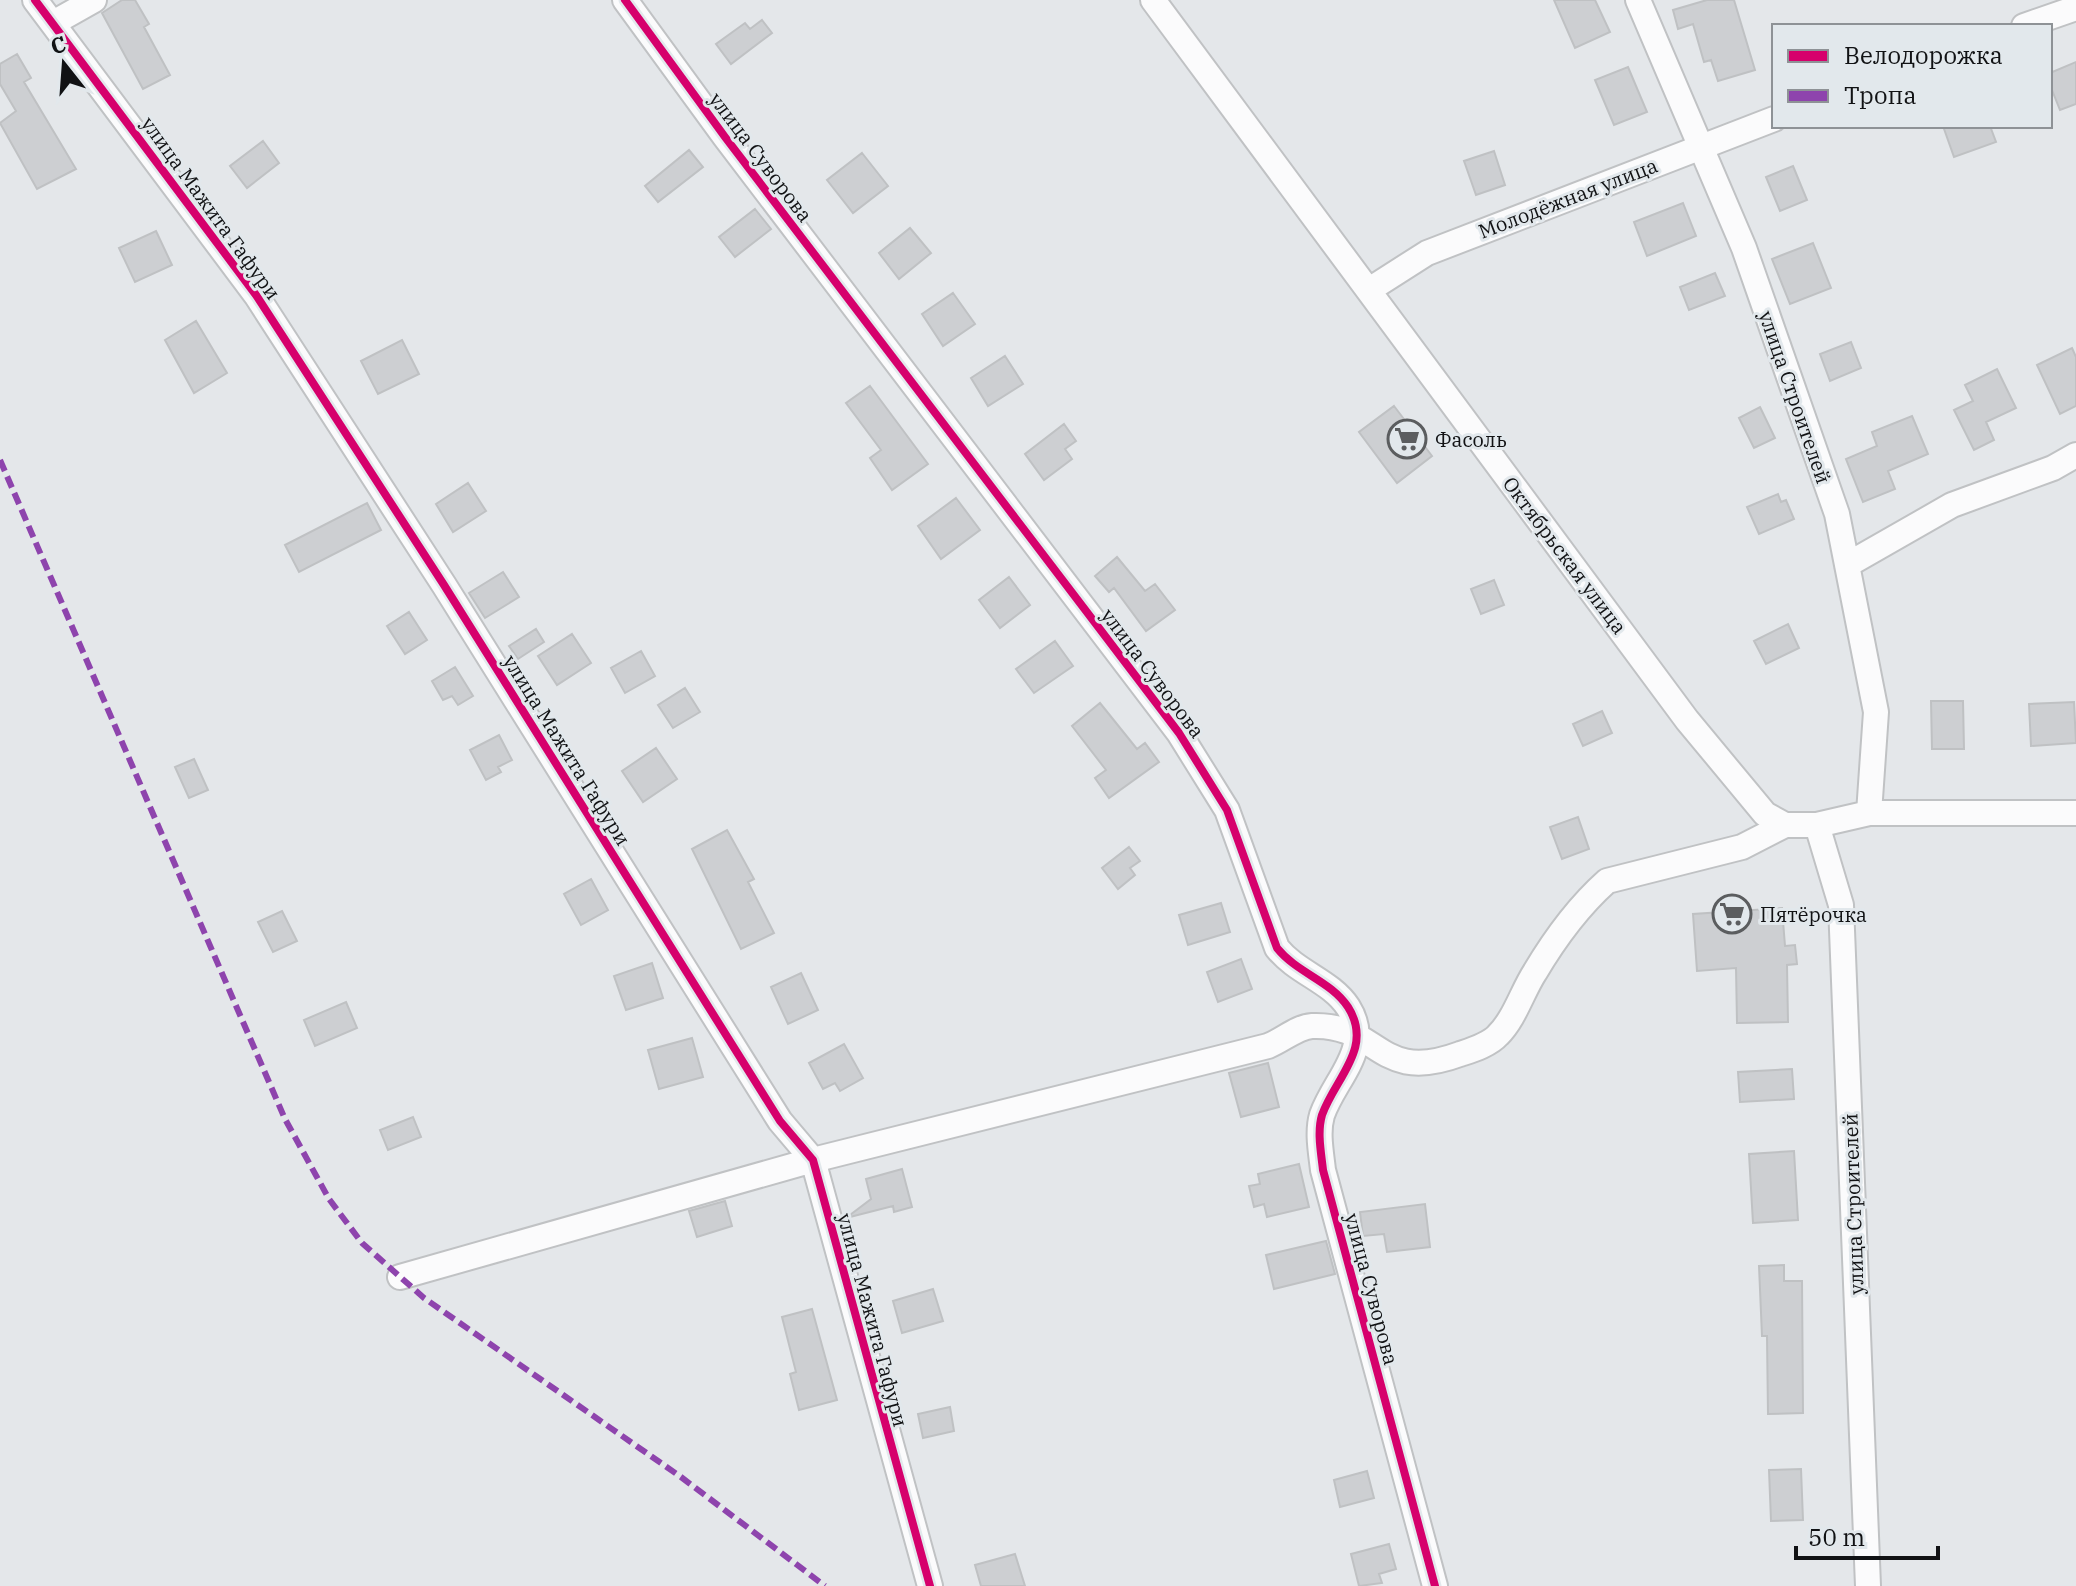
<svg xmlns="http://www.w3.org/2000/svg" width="2076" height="1586" viewBox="0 0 2076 1586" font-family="'IBM Plex Serif',serif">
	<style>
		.building { fill: #cdcfd2; stroke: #bfc1c3; stroke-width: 2 }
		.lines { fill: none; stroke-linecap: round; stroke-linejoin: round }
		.minor-casing { stroke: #c0c2c4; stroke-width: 28 }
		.minor { stroke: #fbfbfc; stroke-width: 24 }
		.quiet { stroke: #8e44ad; stroke-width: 6; stroke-dasharray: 12 6; stroke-linecap: butt }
		.cycleway-casing { stroke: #e2e8ec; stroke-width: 13 }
		.cycleway { stroke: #d6006c; stroke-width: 8 }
		.labels { text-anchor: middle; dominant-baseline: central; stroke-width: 6; stroke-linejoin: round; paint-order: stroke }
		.street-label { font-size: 20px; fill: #111214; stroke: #e2e8ec }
		.poi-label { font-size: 20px; fill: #111214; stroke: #e2e8ec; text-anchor: start }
	</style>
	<rect width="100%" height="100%" fill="#e4e7ea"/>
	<path class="building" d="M122,0H135L149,24L144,27L170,75L143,89L102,13Z
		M1554,0H1595L1610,32L1575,48Z
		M1707,0H1734L1755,70L1718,81L1711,60L1704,62L1693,24L1678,29L1673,10Z
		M762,20L772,33L731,64L716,44L745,23L750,29Z
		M17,54L31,78L24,82L76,169L37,189L0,123L16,111L0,84V64Z
		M2076,62V104L2060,110L2050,85V73Z
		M1628,67L1647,112L1614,125L1595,80Z
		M1943,126H1990L1996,142L1954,157Z
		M263,141L279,163L247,188L230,166Z
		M689,150L703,167L658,202L645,186Z
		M1494,151L1505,185L1476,195L1464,161Z
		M862,153L888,186L853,213L827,180Z
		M1793,166L1807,200L1780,211L1766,177Z
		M1683,203L1696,236L1647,256L1634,222Z
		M755,209L771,229L735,257L719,237Z
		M910,228L931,253L899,279L879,253Z
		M156,231L172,265L135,282L119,248Z
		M1813,243L1831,288L1790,304L1772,259Z
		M1715,273L1725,296L1689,310L1680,287Z
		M953,293L975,324L943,346L922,314Z
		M196,321L227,373L194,393L165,340Z
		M402,340L419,374L378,394L361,361Z
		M1851,342L1861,368L1830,381L1820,354Z
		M2072,348L2076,357V406L2060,414L2037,365Z
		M1005,356L1023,384L988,406L971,378Z
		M1997,369L2016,408L1986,422L1994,440L1974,450L1954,410L1973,401L1965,385Z
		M870,386L928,464L892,490L870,458L881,450L846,403Z
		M1394,406L1432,456L1397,483L1359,432Z
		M1760,407L1775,438L1754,448L1739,418Z
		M1912,416L1928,454L1888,471L1895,489L1863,502L1846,459L1877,446L1872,432Z
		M1064,424L1076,441L1065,449L1072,459L1044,480L1025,454Z
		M468,483L486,511L453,532L436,504Z
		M1778,494L1781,502L1786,500L1794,519L1759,534L1747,507Z
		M956,498L980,530L941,559L918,526Z
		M367,503L381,530L299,572L285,545Z
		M1117,557L1145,591L1155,584L1175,610L1146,631L1114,588L1109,592L1095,576Z
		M503,572L519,597L485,618L469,593Z
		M1009,577L1030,605L1000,628L979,600Z
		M1494,580L1504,605L1481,614L1471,589Z
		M409,612L427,640L405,654L387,626Z
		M1788,624L1799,648L1766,664L1754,641Z
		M536,629L544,642L518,659L509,646Z
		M572,634L591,663L557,685L538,656Z
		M1055,641L1073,666L1034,693L1016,669Z
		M641,651L655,676L625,693L611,668Z
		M455,667L473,696L458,705L452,696L443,700L432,681Z
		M685,688L700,712L673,728L658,705Z
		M1931,701H1963L1964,749H1932Z
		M2074,702L2076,743L2031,746L2029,704Z
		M1100,703L1137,749L1145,743L1159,762L1109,798L1095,778L1106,770L1072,726Z
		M1602,711L1612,733L1583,746L1573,724Z
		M499,735L512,760L498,767L501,772L486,780L470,750Z
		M656,748L677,779L643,802L622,771Z
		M194,759L208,790L189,798L175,767Z
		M1578,817L1589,849L1562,859L1550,827Z
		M727,830L754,879L748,882L774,933L741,949L692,849Z
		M1129,847L1140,861L1130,868L1135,875L1118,889L1102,868Z
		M591,879L608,910L581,925L564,894Z
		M1221,903L1230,932L1188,945L1179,915Z
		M1782,908L1785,946L1795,945L1797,964L1787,965L1788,1022L1737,1023L1736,968L1697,971L1693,914Z
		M282,911L297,941L273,952L258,922Z
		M1241,959L1252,989L1218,1002L1207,972Z
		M652,963L663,998L626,1010L614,976Z
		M801,973L818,1010L788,1024L771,987Z
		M346,1002L357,1028L315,1046L304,1020Z
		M692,1038L703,1077L659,1089L648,1050Z
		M844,1044L863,1078L840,1091L835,1083L823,1089L809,1063Z
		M1268,1063L1279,1107L1241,1117L1229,1073Z
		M1792,1069L1794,1099L1740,1102L1738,1072Z
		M413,1117L421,1137L388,1150L380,1130Z
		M1794,1151L1798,1220L1753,1223L1749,1154Z
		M1299,1164L1309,1207L1267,1217L1264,1204L1254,1207L1249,1186L1260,1184L1258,1174Z
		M902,1169L912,1207L894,1212L893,1206L846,1218L871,1199L866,1179Z
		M725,1201L732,1226L697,1237L689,1211Z
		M1425,1204L1430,1247L1387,1252L1384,1234L1363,1236L1360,1212Z
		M1326,1241L1335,1274L1274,1289L1266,1255Z
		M1784,1265V1281H1802L1803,1413L1768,1414L1767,1336H1762L1759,1266Z
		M933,1289L943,1321L902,1333L893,1301Z
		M812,1309L837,1400L799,1410L790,1374L796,1372L782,1317Z
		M950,1407L954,1431L923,1438L918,1414Z
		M1801,1469L1803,1520L1771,1521L1769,1470Z
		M1367,1471L1374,1498L1340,1507L1334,1480Z
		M1389,1544L1396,1569L1379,1574L1382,1583L1359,1586L1351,1554Z
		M1015,1554L1025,1586H981L975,1565Z"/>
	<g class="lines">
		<g class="minor-casing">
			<path id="minor" d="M35,0L256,295L444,585L780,1121L813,1160L930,1586
				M625,0L725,137L1179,733L1227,810L1277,948C1297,973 1331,981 1348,1007C1374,1048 1335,1078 1322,1115C1317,1132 1321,1152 1323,1170L1435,1586
				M1153,0L1687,720L1765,814L1785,825H1817L1869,813H2076
				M1638,0L1744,248L1837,514L1876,712L1869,813
				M55,22L94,0
				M2024,26L2076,8
				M1369,290L1427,253L1774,119
				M1847,565L1952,505L2053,468L2076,455
				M1817,825L1841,905L1868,1586
				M400,1277L813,1160L1268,1046C1283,1040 1297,1027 1312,1026C1379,1023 1377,1085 1460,1054C1472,1050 1489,1045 1498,1035C1515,1018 1522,992 1535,972C1554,940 1579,906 1607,881L1742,847L1785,825"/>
		</g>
		<use href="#minor" class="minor"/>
		<path class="quiet" d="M0,460L285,1119L329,1199L362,1243L424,1298L681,1477L825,1586"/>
		<g class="cycleway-casing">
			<path id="cycleway" d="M35,0L256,295L444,585L780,1121L813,1160L930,1586
				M625,0L725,137L1179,733L1227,810L1277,948C1297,973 1331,981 1348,1007C1374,1048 1335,1078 1322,1115C1317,1132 1321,1152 1323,1170L1435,1586"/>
		</g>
		<use href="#cycleway" class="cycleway"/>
	</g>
	<defs>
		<g id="supermarket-ring" transform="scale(2)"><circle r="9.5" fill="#e2e8ec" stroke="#5b5d5f" stroke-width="1.5"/><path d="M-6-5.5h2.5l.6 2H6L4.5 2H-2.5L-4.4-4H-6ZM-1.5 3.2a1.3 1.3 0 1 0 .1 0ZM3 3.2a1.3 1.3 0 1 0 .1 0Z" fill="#5b5d5f"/></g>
	</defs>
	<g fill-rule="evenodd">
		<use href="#supermarket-ring" x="1407" y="439"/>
		<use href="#supermarket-ring" x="1732" y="914"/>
	</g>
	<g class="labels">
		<g class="street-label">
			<text transform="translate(761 157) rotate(53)">улица Суворова</text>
			<text transform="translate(1568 198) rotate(-21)">Молодёжная улица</text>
			<text transform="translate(211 208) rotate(54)">улица Мажита Гафури</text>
			<text transform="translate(1795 397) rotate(71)">улица Строителей</text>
			<text transform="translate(1565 555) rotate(53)">Октябрьская улица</text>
			<text transform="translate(1153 673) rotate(53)">улица Суворова</text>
			<text transform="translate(567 750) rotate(58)">улица Мажита Гафури</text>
			<text transform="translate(1853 1204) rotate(-92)">улица Строителей</text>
			<text transform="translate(1372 1289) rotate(75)">улица Суворова</text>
			<text transform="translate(873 1320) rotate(75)">улица Мажита Гафури</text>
		</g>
		<g class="poi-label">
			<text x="1435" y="439">Фасоль</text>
			<text x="1760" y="914">Пятёрочка</text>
		</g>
	</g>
	<rect x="1772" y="24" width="280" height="104" fill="#e2e8ec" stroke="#8e9296" stroke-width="2"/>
	<rect x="1788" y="50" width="40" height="12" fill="#d6006c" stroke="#8e9296" stroke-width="2"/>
	<text x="1844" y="64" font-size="24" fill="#111214">Велодорожка</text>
	<rect x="1788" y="90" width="40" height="12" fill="#8e44ad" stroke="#8e9296" stroke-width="2"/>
	<text x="1844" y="104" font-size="24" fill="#111214">Тропа</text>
	<g transform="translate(64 64) rotate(343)" stroke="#e2e8ec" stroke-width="6" paint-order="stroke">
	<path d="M0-6L14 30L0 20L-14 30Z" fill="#111214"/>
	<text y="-12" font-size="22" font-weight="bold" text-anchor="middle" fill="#111214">С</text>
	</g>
	<path d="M1796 1546v12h142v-12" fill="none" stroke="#111214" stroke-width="4"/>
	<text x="1808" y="1546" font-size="24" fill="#111214" stroke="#e2e8ec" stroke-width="6" paint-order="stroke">50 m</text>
</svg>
